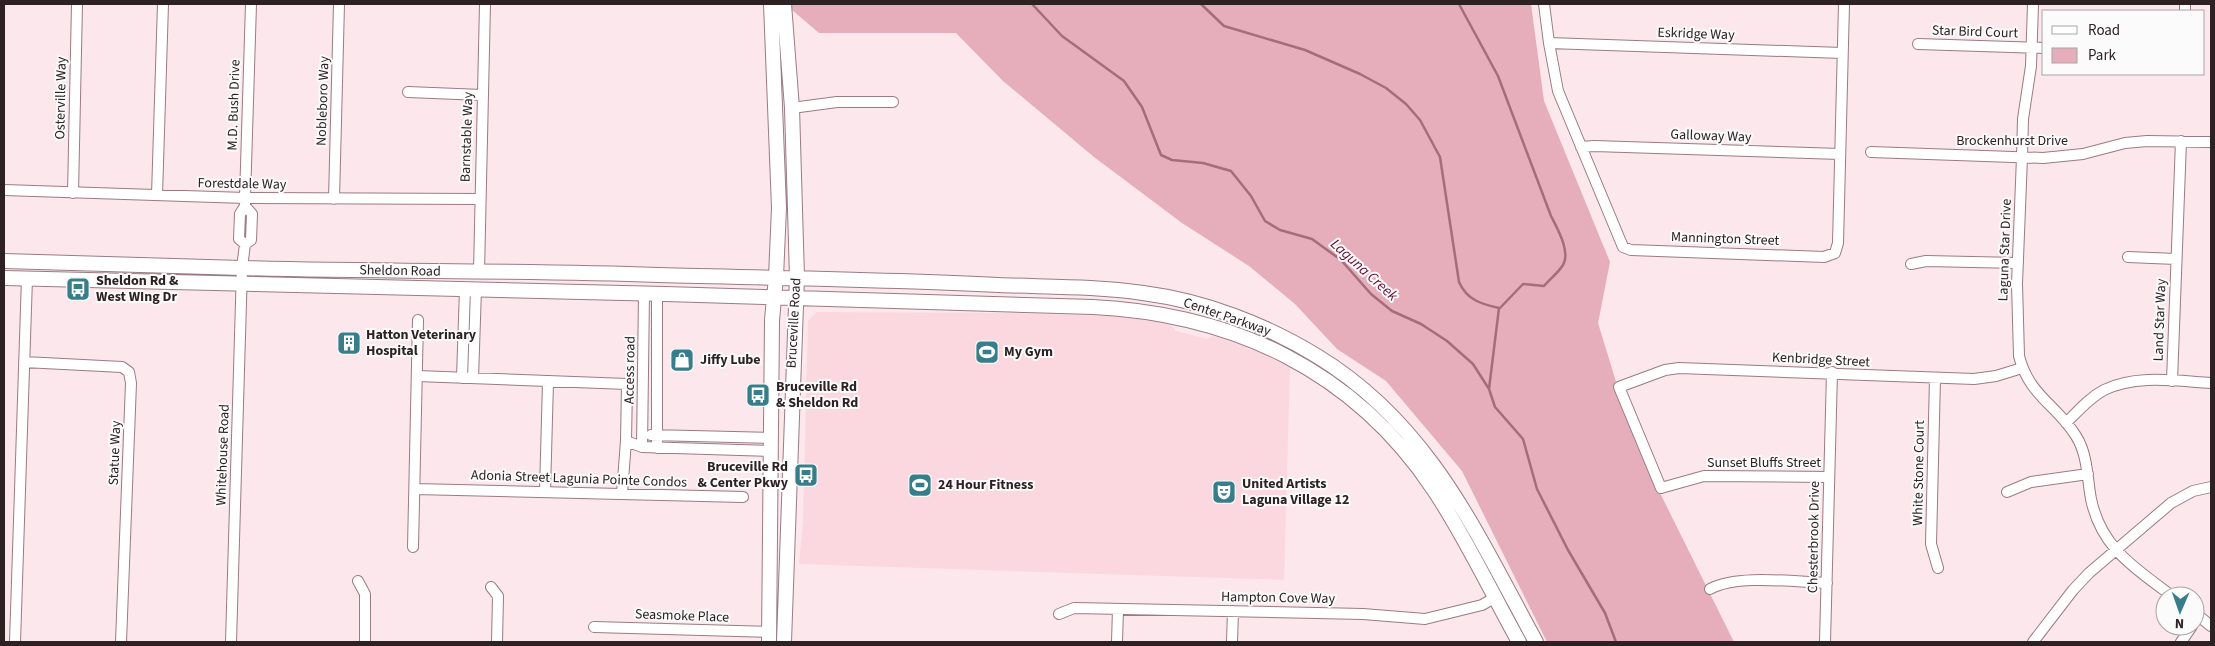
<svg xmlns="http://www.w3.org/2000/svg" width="2215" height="646" viewBox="0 0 2215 646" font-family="'Source Sans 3',sans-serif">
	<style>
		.built { fill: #fbd8e0 }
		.green { fill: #e6adbb }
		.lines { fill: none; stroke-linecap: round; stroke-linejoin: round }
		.stream { stroke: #a56d7c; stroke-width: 2.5 }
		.street-casing { stroke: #9a7b83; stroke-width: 12 }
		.secondary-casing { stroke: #9a7b83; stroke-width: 16 }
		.street { stroke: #fff; stroke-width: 10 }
		.secondary { stroke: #fff; stroke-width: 14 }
		.labels { text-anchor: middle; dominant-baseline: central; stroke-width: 4; stroke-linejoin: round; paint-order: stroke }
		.street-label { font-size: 14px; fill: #2d2124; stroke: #fbfbfb }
		.poi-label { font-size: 14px; font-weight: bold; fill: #2d2124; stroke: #fbfbfb; text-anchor: start }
		.water-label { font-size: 15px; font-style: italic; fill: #670f33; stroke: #fbfbfb }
	</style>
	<rect width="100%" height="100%" fill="#fce7ec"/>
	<path class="built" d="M817,312L1007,313L1114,316L1161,322L1172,326L1176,331L1207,339L1212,336L1222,338L1266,355L1290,368L1284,580L799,564L803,522L808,321Z"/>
	<path class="green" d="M785,4H1531L1544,101L1610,262L1598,323L1617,385L1657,487L1734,642H1547L1462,471L1386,381L1337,349L1295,304L1249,266L1182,223L1094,157L1003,81L956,33H819Z"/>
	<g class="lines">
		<path class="stream" d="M1032,4L1062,36L1124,81L1142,107L1161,155L1172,160L1203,163L1231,171L1251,196L1265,221L1280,230L1312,239L1341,260L1371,294L1392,311L1421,324L1447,341L1473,364L1489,389L1495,407L1523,439L1537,489L1568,550L1605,613L1616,642
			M1201,4L1224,26L1305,50L1360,74L1386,88L1406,104L1420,120L1440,157L1459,282C1467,300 1481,304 1499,308L1489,389
			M1459,4L1498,76L1551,216C1557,228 1571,252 1563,265C1558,273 1550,279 1544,286L1523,284L1500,308"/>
		<g class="street-casing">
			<path id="street" d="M1544,4L1549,43L1558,91L1623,247L1631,250L1824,257L1835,253L1838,243L1844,4
				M2033,4L2031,66L2023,119L2022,157L2017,284L2019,356C2029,396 2057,405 2076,436C2088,455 2087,478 2091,499C2101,548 2135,568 2172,596
				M2185,11V4
				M1549,43L1842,53
				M1918,44L2044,48
				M408,92L482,95
				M792,108L837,102H893
				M1581,147L1594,146L1840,154
				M1871,152L2043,158L2083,154L2125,143L2147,141L2211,142
				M4,190L245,198L480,199
				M73,193L77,4
				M157,195L163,4
				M334,199L339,4
				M245,206L240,214L239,239L245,244L251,240L252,214L245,206V198L251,4
				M2128,257L2176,259
				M1911,264L1926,261L2018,263
				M479,272L485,4
				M24,362L122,367L129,372L131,383L121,642
				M417,376L627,384L626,441L622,493
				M462,378L465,289
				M473,378L476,289
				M1935,378L1931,544L1938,568
				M2172,381L2181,141
				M2066,423C2078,411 2089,398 2104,390C2136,374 2177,381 2211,383
				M651,435L772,438
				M626,441L642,447L772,451
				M642,447L644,294
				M657,448V294
				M1829,477L1704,476L1661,488L1619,387L1665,370L1679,368L1974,379L1996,376L2022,368
				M415,489L743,497
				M545,491L548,382
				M2007,492L2031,482L2088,474
				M413,547L418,320
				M358,581L365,594V642
				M491,587L498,596L497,642
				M1710,589C1737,574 1795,582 1827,583
				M2195,613L2211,626
				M1059,614L1074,608L1363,614L1425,619L1482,605L1494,598
				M594,627L769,632
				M15,642L27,278
				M231,642L242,268L245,244
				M1117,642L1118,609
				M1232,642L1233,611
				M1825,642L1832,372
				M2033,642L2073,590L2089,573L2171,503L2193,491L2211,487
				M2181,642L2192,626"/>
		</g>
		<g class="secondary-casing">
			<path id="secondary" d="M4,261C83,263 162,266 242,268C381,272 520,270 658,275C772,278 885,279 998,285C1046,287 1095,286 1143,293C1204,301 1265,324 1317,356C1429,424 1476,532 1536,642
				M4,278L665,294L1093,307C1233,314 1354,370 1434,490C1466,538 1491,592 1519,642
				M769,642L772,320L776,277L779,208L771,4
				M784,642L797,277L792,108L784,4"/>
		</g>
		<use href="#street" class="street"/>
		<use href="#secondary" class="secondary"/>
	</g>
	<defs>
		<g id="bus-square" transform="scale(1.25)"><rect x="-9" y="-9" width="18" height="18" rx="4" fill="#387e8a" stroke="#fbfbfb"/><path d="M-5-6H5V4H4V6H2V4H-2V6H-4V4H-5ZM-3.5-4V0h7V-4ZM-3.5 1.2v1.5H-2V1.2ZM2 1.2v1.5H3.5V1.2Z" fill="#fff"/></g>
		<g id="building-square" transform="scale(1.25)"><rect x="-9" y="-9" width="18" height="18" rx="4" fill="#387e8a" stroke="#fbfbfb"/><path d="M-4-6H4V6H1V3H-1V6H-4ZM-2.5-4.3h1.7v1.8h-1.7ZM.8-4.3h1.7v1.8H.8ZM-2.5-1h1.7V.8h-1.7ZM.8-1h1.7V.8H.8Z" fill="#fff"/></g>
		<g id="stadium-square" transform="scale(1.25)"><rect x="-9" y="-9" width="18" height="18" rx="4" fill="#387e8a" stroke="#fbfbfb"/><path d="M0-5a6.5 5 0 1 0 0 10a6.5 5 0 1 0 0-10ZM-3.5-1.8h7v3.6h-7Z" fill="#fff"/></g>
		<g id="shop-square" transform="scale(1.25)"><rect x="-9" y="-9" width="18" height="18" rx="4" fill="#387e8a" stroke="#fbfbfb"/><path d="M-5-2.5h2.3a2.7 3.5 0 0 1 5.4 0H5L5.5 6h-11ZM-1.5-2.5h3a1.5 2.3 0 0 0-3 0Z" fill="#fff"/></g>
		<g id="theatre-square" transform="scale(1.25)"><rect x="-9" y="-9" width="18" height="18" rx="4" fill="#387e8a" stroke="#fbfbfb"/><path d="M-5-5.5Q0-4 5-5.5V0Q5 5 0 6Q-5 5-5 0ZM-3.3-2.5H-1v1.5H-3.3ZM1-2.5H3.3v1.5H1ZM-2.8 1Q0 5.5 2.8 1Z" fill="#fff"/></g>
	</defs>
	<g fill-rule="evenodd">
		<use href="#bus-square" x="78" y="289"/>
		<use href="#building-square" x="349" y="343"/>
		<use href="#stadium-square" x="987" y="352"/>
		<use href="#shop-square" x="682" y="360"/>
		<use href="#bus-square" x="758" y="395"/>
		<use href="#bus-square" x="806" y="475"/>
		<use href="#stadium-square" x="920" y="485"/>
		<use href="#theatre-square" x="1224" y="492"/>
	</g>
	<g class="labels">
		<g class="street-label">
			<text transform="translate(1975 32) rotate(2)">Star Bird Court</text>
			<text transform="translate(1696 34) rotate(2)">Eskridge Way</text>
			<text transform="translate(61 98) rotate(-89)">Osterville Way</text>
			<text transform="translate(323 101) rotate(-88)">Nobleboro Way</text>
			<text transform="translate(234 105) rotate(-88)">M.D. Bush Drive</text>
			<text transform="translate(1711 136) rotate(2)">Galloway Way</text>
			<text transform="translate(467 137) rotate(-88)">Barnstable Way</text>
			<text x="2012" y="141">Brockenhurst Drive</text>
			<text transform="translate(242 184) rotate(1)">Forestdale Way</text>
			<text transform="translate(1725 239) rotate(2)">Mannington Street</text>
			<text transform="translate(2005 250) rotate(-88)">Laguna Star Drive</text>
			<text transform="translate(400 271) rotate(1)">Sheldon Road</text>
			<text transform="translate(1227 317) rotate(19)">Center Parkway</text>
			<text transform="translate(2160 320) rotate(-88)">Land Star Way</text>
			<text transform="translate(794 323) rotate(-87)">Bruceville Road</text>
			<text transform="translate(1821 360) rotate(3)">Kenbridge Street</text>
			<text transform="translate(630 370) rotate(-89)">Access road</text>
			<text transform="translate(115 453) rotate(-88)">Statue Way</text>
			<text transform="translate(223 455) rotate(-88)">Whitehouse Road</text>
			<text x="1764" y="463">Sunset Bluffs Street</text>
			<text transform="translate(1919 473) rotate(-89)">White Stone Court</text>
			<text transform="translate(579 479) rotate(2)">Adonia Street Lagunia Pointe Condos</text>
			<text transform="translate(1814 537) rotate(-89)">Chesterbrook Drive</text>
			<text transform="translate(1278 598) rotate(1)">Hampton Cove Way</text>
			<text transform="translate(682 616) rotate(2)">Seasmoke Place</text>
		</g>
		<g class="poi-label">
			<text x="96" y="281">Sheldon Rd &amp;<tspan x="96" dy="16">West WIng Dr</tspan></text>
			<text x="366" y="335">Hatton Veterinary<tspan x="366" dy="16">Hospital</tspan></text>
			<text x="1004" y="352">My Gym</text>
			<text x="700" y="360">Jiffy Lube</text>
			<text x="776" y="387">Bruceville Rd<tspan x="776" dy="16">&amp; Sheldon Rd</tspan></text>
			<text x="788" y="467" text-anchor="end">Bruceville Rd<tspan x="788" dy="16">&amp; Center Pkwy</tspan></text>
			<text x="1242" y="484">United Artists<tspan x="1242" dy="16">Laguna Village 12</tspan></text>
			<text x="938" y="485">24 Hour Fitness</text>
		</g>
		<g class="water-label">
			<text transform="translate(1364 270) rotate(42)">Laguna Creek</text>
		</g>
	</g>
	<rect width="2215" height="646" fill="none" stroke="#2d2124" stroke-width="10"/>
	<rect x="2042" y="10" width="162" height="65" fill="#fbfbfb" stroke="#a9a4a5"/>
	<rect x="2052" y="26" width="25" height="8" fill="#ffffff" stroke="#a9a4a5"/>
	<text x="2088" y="35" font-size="15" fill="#2d2124">Road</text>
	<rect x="2052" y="48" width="25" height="15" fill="#e6adbb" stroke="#a9a4a5"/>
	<text x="2088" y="60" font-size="15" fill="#2d2124">Park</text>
	<g transform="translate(2180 611) rotate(182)"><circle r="24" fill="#fbfbfb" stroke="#a9a4a5"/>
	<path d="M0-4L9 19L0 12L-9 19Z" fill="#387e8a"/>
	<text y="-8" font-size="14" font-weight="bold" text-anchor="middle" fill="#2d2124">N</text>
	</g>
</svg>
